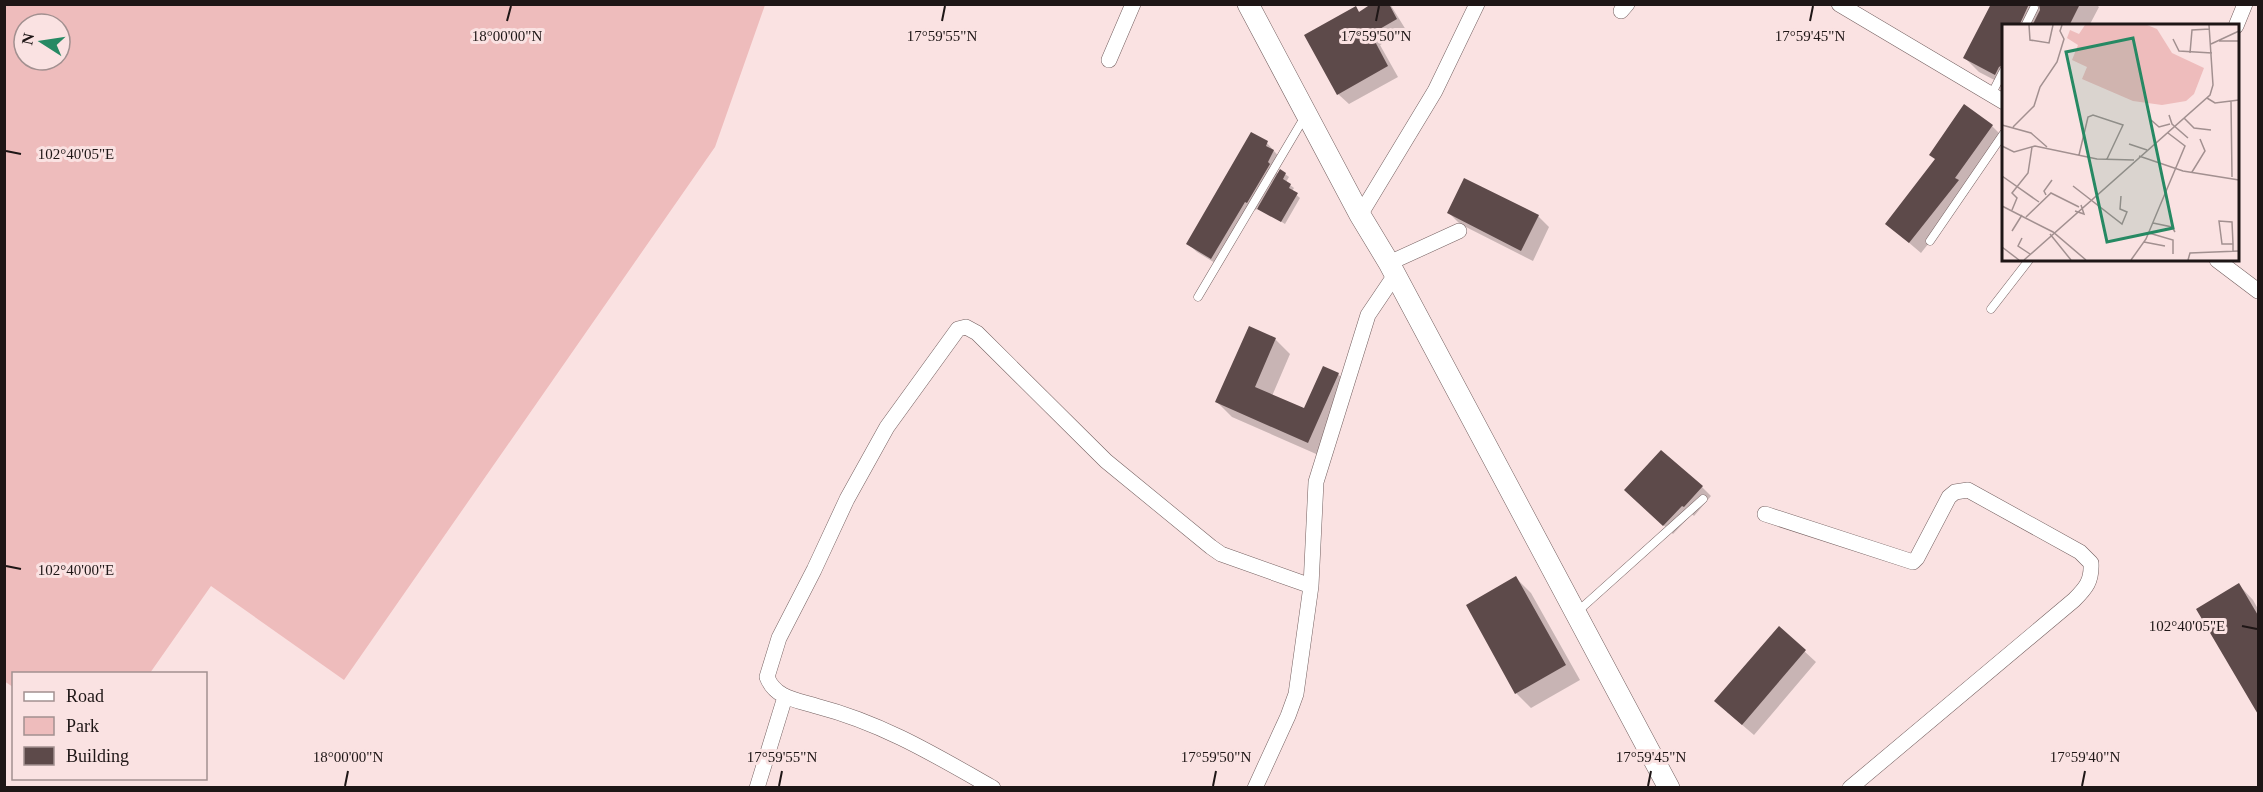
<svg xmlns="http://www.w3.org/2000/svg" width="2263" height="792" viewBox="0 0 2263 792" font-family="Georgia,serif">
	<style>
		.green { fill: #eebcbc; fill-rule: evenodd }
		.shadow { fill: #0003 }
		.building { fill: #5d4a4a }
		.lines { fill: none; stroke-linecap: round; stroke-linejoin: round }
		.lane-casing { stroke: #735f5f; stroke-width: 9 }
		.street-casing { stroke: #735f5f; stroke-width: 16 }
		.secondary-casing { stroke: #735f5f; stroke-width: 22 }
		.lane { stroke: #fff; stroke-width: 8 }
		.street { stroke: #fff; stroke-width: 15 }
		.secondary { stroke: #fff; stroke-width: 21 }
		.ticks { fill: none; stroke: #1e1616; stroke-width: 2 }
		.inset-road { fill: none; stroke: #a29090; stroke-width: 1.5 }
		.view { fill: #268963; fill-opacity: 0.15; stroke: #268963; stroke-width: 3 }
		.inset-edge { fill: none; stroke: #1e1616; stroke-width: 3 }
		.ticks-label { font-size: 15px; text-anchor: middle; fill: #1e1616; stroke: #fae2e2; stroke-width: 6; stroke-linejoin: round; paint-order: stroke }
	</style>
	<rect width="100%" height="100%" fill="#fae2e2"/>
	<path class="green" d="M4,5L5,4L765,5L715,147L344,680L211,586L150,673L14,674L13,687L4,681ZM24,24H60V60H24Z"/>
	<path class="shadow" d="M1374,4H1390L1406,30L1380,45L1398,77L1349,104L1338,94L1355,8L1360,13Z
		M1993,4H2096L2099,7L2089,26H2004V85L1979,72L1965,58Z
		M1992,126L2003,137L1966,189L1969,192L1921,253L1887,224Z
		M1267,143L1282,160L1276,171L1279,175L1285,174L1289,177L1286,182L1294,188L1292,191L1300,198L1285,224L1258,207L1256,210L1254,209L1220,266L1197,252L1188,244Z
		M1449,213L1538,216L1549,227L1533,261L1460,224Z
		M1275,339L1290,354L1272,396L1305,410L1338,374L1353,389L1323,457L1232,417L1217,402Z
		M1702,487L1711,496L1694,516L1692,514L1673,534L1635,499Z
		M1516,578L1531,593L1580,680L1531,708L1516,693Z
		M2239,585L2253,600L2258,609V712Z
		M1779,628L1816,662L1754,735L1727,712Z"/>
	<path class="building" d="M1371,4H1389L1397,19L1371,34L1388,66L1337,95L1304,35L1356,6L1359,12Z
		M1991,4H2029L2019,26H2004V64L1999,67L1995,75L1963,58Z
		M2039,4H2080L2069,26H2032L2040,10Z
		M1964,104L1993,125L1955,178L1959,180L1909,243L1885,224L1935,159L1929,155Z
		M1251,132L1268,141L1266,146L1274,150L1268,162L1270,164L1247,203L1245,202L1211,259L1186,244Z
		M1280,169L1286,173L1283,179L1291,184L1289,188L1298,193L1281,222L1257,209Z
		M1464,178L1539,215L1521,251L1447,213Z
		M1249,326L1276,338L1255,387L1304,408L1323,366L1339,373L1308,443L1215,402Z
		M1661,450L1703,486L1684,507L1682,506L1663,526L1624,490Z
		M1516,576L1566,665L1515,694L1466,605Z
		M2239,583L2259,617V716L2196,609Z
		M1779,626L1806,650L1742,725L1714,701Z"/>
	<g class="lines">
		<g class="lane-casing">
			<path id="lane" d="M2025,26L2034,8
				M1991,95L2004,70
				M1930,241L2004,133
				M1198,297L1304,118
				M1991,309L2029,260
				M1577,612L1703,499"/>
		</g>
		<g class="street-casing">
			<path id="street" d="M1839,4L2004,102
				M1621,11L1627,4
				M2236,26L2245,4
				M1109,60L1133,4
				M1360,215L1435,91L1477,4
				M2217,260L2258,291
				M1389,263L1459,231
				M1765,514L1913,562L1917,558L1949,497L1955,492L1968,490L2080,552L2091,563C2092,581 2086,588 2074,600L1850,788
				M757,788L785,697
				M993,788C935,755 882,723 816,706C796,700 775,698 767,677L779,638L814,570L847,499L887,427L958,329L966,327L977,333L1106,461L1211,547L1221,554L1311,586
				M1255,788L1288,716L1296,694L1311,586L1316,482L1368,315L1395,275"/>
		</g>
		<g class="secondary-casing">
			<path id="secondary" d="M1248,4L1360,215L1389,263L1669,788"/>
		</g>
		<use href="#lane" class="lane"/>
		<use href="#street" class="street"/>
		<use href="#secondary" class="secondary"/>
	</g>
	<path class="ticks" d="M507,21L511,6M942,21L945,6M1376,21L1379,6M1810,21L1813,6M6,151L21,154M6,566L21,569M2242,626L2257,629M345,786L348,771M779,786L782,771M1213,786L1216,771M1648,786L1651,771M2082,786L2085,771"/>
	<g transform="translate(2002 24)">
		<rect width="237" height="237" fill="#fae2e2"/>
		<path d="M83,1H145L155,5L170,29L202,44L192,70L184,77L160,81L131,77L80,55L85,43L70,36L76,21L65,14L68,6L77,10Z" fill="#eebcbc"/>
		<path class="inset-road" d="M27,1L28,16L47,19L51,1M171,15L177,27L210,29M217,17H237M209,20L237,7M188,29L190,6L208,5M205,74L213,79L237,76M229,77L230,153M167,91L170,100L186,114M182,94L192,104L209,106M149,96L157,103L168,100M0,101L29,109L45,123M11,103L32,82L38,63L55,38L62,15L58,7L60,1M127,120L145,126M0,122L12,128L33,122L95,135L132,136M77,131L86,93L91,91L121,101L105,135M137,132L181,147L237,156M190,148L203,127L198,115M0,152L37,178M71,162L120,200L125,188L118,185L119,172M44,171L42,167L50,156M0,182L51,208L84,236M10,186L15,174L10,169L26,149L30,123M73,187L82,190L79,181M24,193L49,169L77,183M151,199L170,203L173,208M10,207L20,191M147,209L171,216V230M48,210L69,236M20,214L16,222L28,230M142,218L163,222M0,223L17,236M231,228V220L230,198L217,197L220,220H231M22,236L208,71L211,61L207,1M129,236L144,215L183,122L166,109M186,236L188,229L237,227"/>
		<path class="view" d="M131,14L171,204L105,218L64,28Z"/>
		<rect width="237" height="237" class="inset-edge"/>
	</g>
	<g class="ticks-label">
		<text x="507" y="41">18°00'00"N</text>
		<text x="942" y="41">17°59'55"N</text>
		<text x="1376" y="41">17°59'50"N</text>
		<text x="1810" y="41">17°59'45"N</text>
		<text x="76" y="159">102°40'05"E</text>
		<text x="76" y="575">102°40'00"E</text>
		<text x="2187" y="631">102°40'05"E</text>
		<text x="348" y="762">18°00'00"N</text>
		<text x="782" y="762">17°59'55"N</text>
		<text x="1216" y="762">17°59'50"N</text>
		<text x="1651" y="762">17°59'45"N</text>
		<text x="2085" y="762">17°59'40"N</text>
	</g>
	<rect width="2263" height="792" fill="none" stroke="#1e1616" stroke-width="12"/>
	<rect x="12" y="672" width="195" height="108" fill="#fae2e2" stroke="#a29090" stroke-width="1.5"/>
	<rect x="24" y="692" width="30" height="9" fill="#ffffff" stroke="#a29090" stroke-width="1.5"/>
	<text x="66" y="702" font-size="18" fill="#1e1616">Road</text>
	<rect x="24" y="717" width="30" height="18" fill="#eebcbc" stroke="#a29090" stroke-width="1.5"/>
	<text x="66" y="732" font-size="18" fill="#1e1616">Park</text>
	<rect x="24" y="747" width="30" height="18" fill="#5d4a4a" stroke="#a29090" stroke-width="1.5"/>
	<text x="66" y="762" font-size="18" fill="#1e1616">Building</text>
	<g transform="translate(42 42) rotate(282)"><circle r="28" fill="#fae2e2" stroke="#a29090" stroke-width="1.5"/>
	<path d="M0-4.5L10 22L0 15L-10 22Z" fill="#268963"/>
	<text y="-9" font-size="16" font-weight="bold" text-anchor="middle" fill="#1e1616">N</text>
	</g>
</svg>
